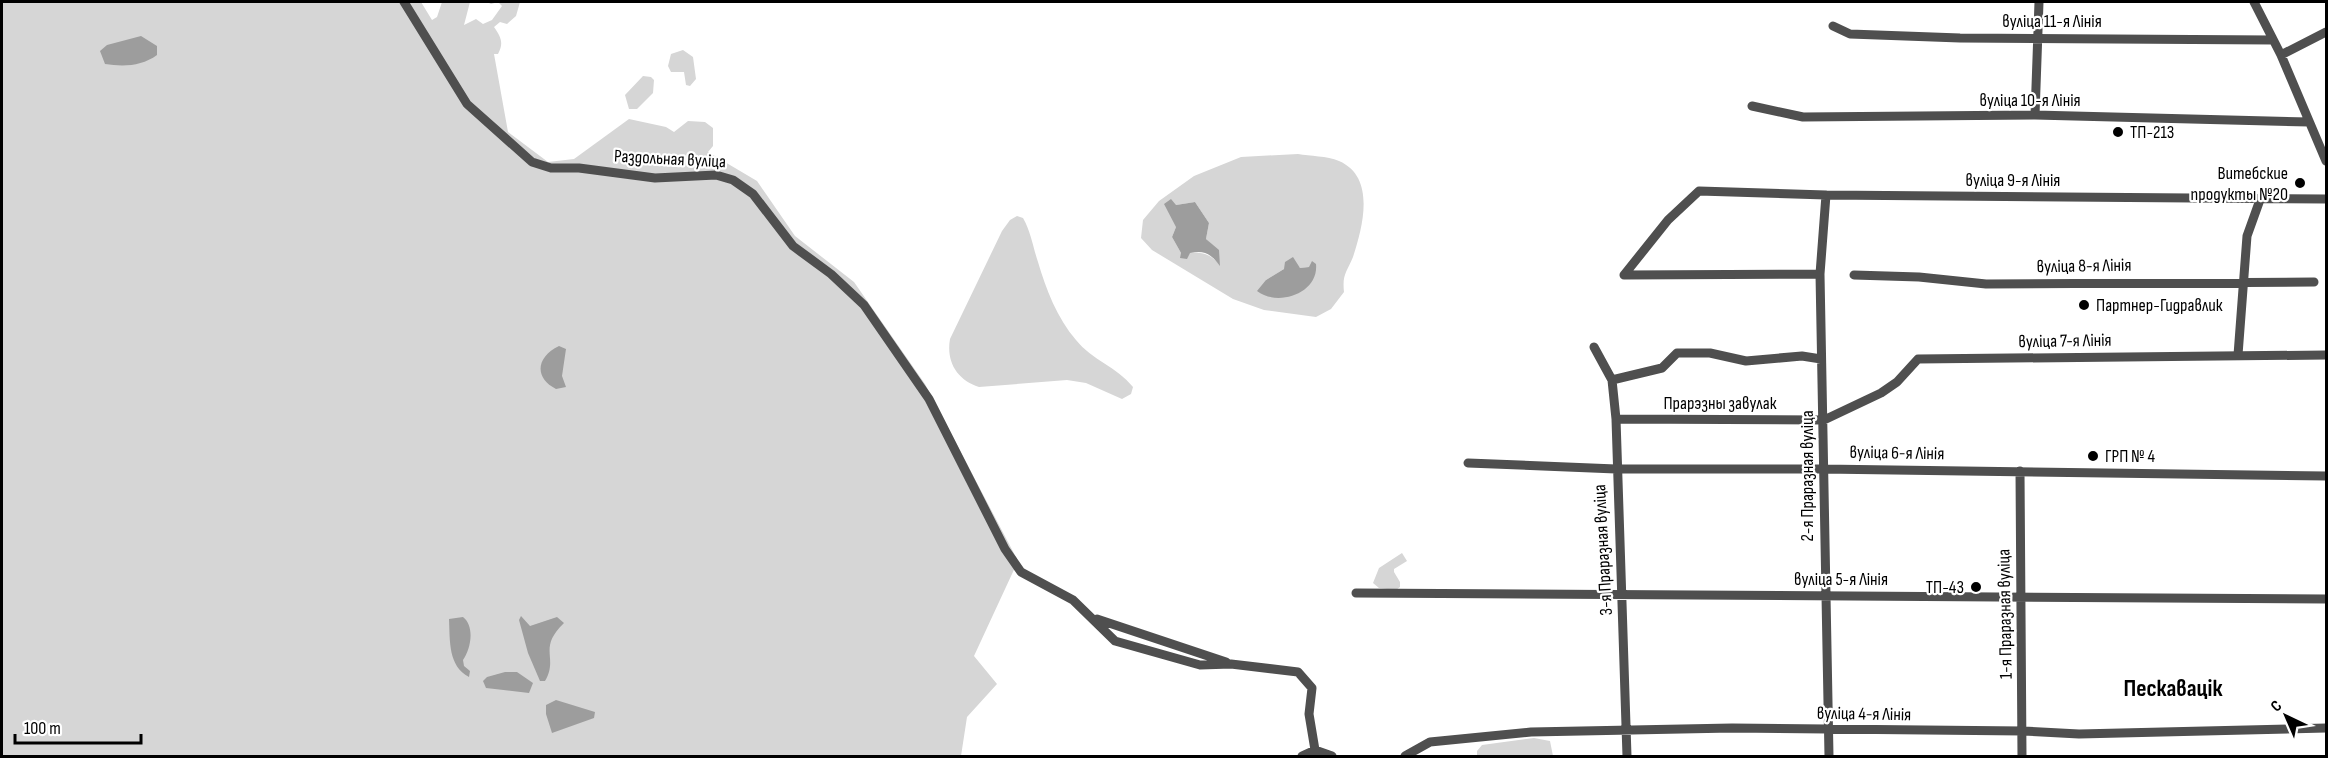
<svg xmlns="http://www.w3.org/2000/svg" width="2328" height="758" viewBox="0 0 2328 758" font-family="'Sofia Sans Condensed',sans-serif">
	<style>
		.green { fill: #d6d6d6; fill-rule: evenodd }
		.water { fill: #9d9d9d }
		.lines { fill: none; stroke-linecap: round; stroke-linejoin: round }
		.minor { stroke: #4f4f4f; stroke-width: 9 }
		.poi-dot { fill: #000; stroke: #fff; stroke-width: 2 }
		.labels { text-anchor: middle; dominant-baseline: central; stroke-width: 4.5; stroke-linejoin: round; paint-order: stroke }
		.street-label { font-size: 18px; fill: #000; stroke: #fff }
		.poi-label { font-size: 18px; fill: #000; stroke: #fff; text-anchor: start }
		.district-label { font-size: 24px; font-weight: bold; fill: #000; stroke: #fff }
	</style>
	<rect width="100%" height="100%" fill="#fff"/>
	<path class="green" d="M2,2H421L432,20L437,17L442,2H470L464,25L476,19L483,24L492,20L502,6L498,2L491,4L487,2H520L516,16L507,24L500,22L494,27C501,37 504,43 498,54H494L508,132L548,162L574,159L629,119L666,127L674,132L688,121L705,122L713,128V146L708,152L757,181L795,236L854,282L925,384L1018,561L974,656L997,684L967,717L961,756H2Z
		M683,50L693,57L696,79L690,86L686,85L684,72H671L668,66L671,54Z
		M643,76L651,77L654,80L653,93L637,109H629L625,95Z
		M1298,154C1310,156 1327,156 1339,161C1376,177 1363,226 1353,257C1347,272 1342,274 1344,292L1331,309L1316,317L1264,310L1233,299L1152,250L1141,238L1143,220L1159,201L1194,176L1241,157ZM1195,202L1209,223L1206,239L1215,248L1220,265C1207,251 1200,252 1181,253L1172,237L1176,227V205ZM1311,261L1307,287L1266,280L1294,263L1300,268L1310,267Z
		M1017,216L1023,218C1031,232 1033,247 1038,262C1046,289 1057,318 1076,340C1092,360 1117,367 1133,387L1131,394L1122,399L1086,383L1067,380L979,387C957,380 946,362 950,339L1002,231L1010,220Z
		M1402,553L1407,561L1394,569V572L1400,582V587L1396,590L1379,588L1373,583L1379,568Z
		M1534,738L1550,741L1553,756H1477V751L1482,745Z"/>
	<path class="water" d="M141,36L157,46V55C142,66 124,67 105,64L100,51L107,45Z
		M1171,199L1176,205L1195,202L1209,223L1206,239L1219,250L1220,266C1211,254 1205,250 1190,253L1187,259L1180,258L1181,253L1172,237L1176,227L1164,204Z
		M1293,257L1300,268L1309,267L1312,261L1316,264C1319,294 1277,307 1257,291L1266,280L1284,269L1285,262Z
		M559,346L566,349L562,376L566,387L556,389C534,378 536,357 559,346Z
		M521,616L530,626L557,617L564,623C537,649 559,657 545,681H540L528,653L519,620Z
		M463,617C475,626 471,649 463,660L464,666L470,671L469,677C448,666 450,641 449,619Z
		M505,672H517L533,683L529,693L486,688L483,681L487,677Z
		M556,700L595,712L594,718L552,733L546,714V705Z"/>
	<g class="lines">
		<path class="minor" d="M404,2L467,104L532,162L551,168H579L655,178L716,175L733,180L753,194L793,246L831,274L864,305L929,399L1005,549L1021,572L1073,600L1115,641L1200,665L1231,664L1298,672L1312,688L1309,714L1315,750
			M2254,2L2281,55L2326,161
			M1833,26L1850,34L1960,38L2273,40
			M2281,55L2326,32
			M1752,106L1803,117L2035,115L2309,122
			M2035,115L2039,2
			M1826,195L1820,274L1829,756
			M1624,275L1668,220L1699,191L1826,195L2326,199
			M1624,275L1820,274
			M1854,275L1919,277L1986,284L2314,282
			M1594,347L1612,380L1616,419L1627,756
			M2238,355L2247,236L2261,197
			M1612,380L1662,368L1677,353H1710L1746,361L1802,356L1821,359
			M1616,419L1824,420L1881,393L1897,382L1918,359L2326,355
			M1468,463L1616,469H1823L2326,476
			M2020,471L2022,756
			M1356,593L2326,599
			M1097,619L1226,662
			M1302,756L1315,750L1332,756
			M1405,756L1430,742L1531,732L1732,728L2023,731L2079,734L2326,728"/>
	</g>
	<g class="poi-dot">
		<circle cx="2118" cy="132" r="6"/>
		<circle cx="2300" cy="183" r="6"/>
		<circle cx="2084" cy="305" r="6"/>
		<circle cx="2093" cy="456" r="6"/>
		<circle cx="1976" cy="587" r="6"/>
	</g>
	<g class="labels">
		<g class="street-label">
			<text x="2052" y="21">вуліца 11-я Лінія</text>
			<text x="2030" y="100">вуліца 10-я Лінія</text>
			<text transform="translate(670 159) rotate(3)">Раздольная вуліца</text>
			<text x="2013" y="180">вуліца 9-я Лінія</text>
			<text transform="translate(2084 266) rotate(-1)">вуліца 8-я Лінія</text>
			<text transform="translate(2065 341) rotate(-1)">вуліца 7-я Лінія</text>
			<text x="1720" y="403">Прарэзны завулак</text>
			<text transform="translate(1897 453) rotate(1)">вуліца 6-я Лінія</text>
			<text transform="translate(1807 476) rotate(-90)">2-я Праразная вуліца</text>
			<text transform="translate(1603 550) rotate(-93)">3-я Праразная вуліца</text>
			<text x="1841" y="579">вуліца 5-я Лінія</text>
			<text transform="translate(2005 614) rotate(-91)">1-я Праразная вуліца</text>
			<text transform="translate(1864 714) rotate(1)">вуліца 4-я Лінія</text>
		</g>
		<g class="poi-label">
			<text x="2130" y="132">ТП-213</text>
			<text x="2288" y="173" text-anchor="end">Витебские<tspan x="2288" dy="21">продукты №20</tspan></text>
			<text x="2096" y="305">Партнер-Гидравлик</text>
			<text x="2105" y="456">ГРП № 4</text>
			<text x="1964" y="587" text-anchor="end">ТП-43</text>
		</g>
		<g class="district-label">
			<text x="2173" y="688">Пескавацік</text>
		</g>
	</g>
	<rect width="2328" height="758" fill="none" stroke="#000000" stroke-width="6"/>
	<g transform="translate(2286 716) rotate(316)" stroke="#ffffff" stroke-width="4.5" paint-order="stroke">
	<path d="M0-4.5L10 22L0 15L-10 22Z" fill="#000000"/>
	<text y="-9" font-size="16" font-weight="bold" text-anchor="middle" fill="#000000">С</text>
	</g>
	<path d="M15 734v9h126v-9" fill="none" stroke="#000000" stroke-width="3"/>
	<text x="24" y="734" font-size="18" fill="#000000" stroke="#ffffff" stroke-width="4.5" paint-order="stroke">100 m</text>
</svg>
